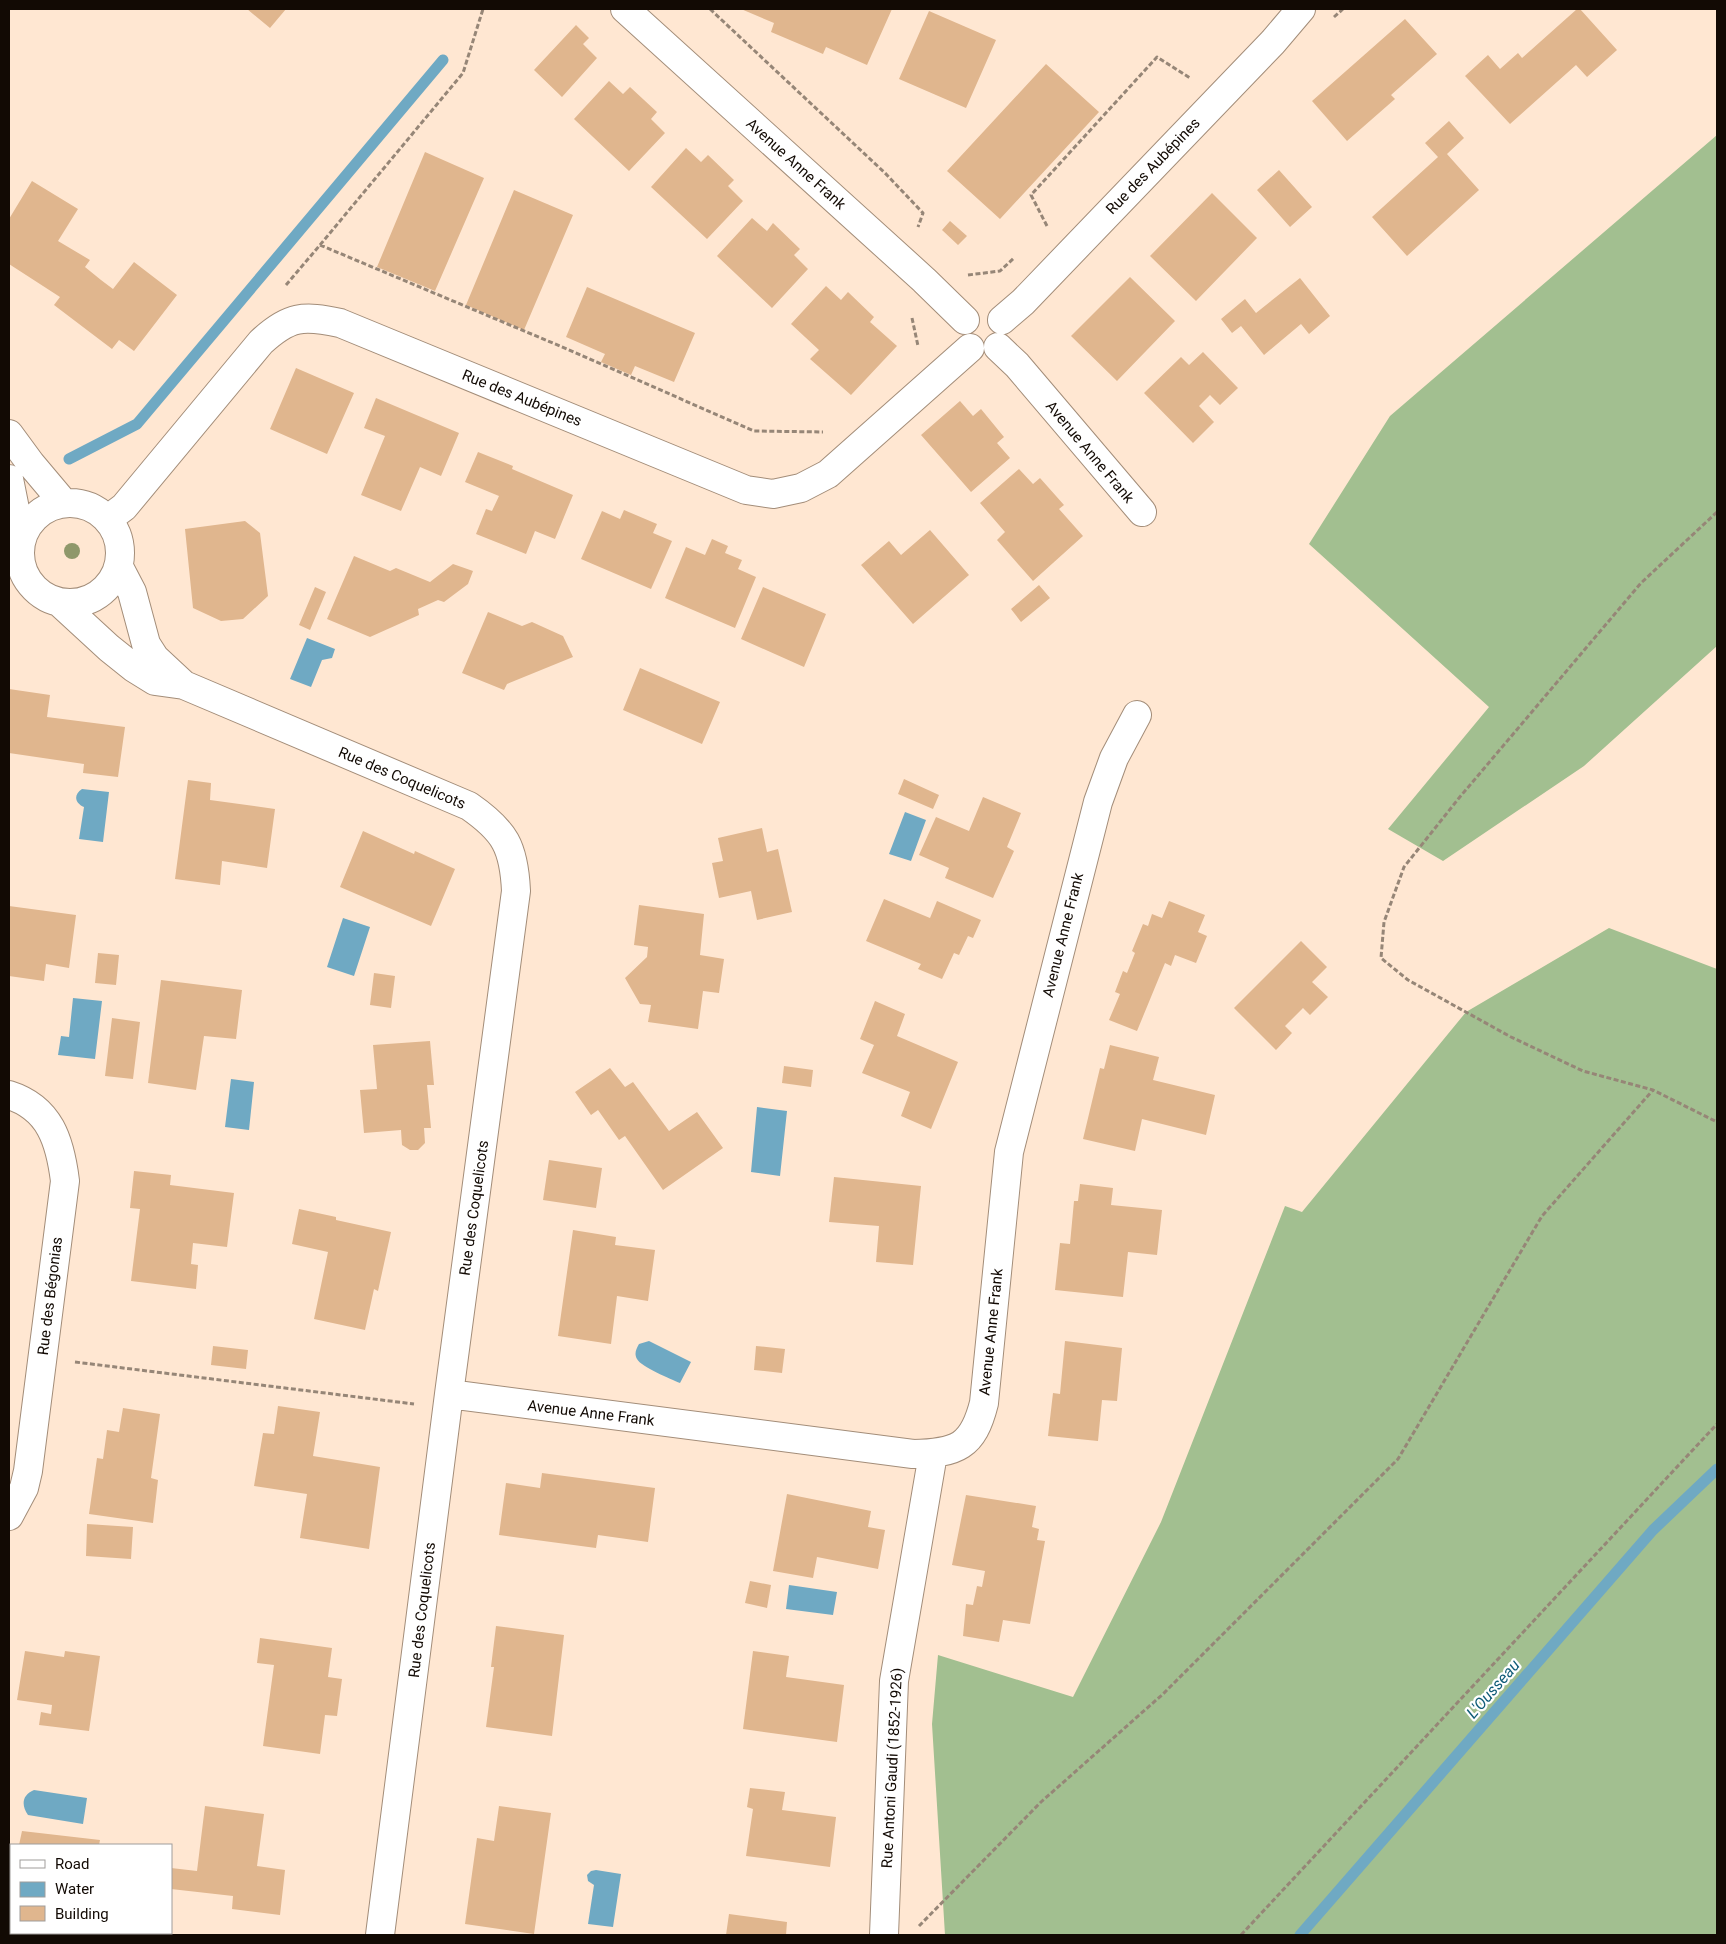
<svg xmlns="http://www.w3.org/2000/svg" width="1726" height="1944" viewBox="0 0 1726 1944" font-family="Roboto,sans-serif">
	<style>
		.forest { fill: #a2bf90 }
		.water { fill: #6fa9c3 }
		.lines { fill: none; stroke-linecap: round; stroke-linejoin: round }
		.stream { stroke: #6fa9c3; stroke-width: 11 }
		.building { fill: #e0b68e }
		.street-casing { stroke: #a38d79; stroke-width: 30 }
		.path { stroke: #968677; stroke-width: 3; stroke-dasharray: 5 2.5; stroke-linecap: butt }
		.street { stroke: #fff; stroke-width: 28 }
		.tree { fill: #8f986b }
		.labels { text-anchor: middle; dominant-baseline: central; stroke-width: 4.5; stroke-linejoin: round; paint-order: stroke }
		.street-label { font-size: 15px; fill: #120a04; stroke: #fff }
		.water-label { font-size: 16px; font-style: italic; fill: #115d79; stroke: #fff }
	</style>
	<rect width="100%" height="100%" fill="#ffe7d2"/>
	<path class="forest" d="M1717,135V646L1584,766L1443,861L1388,829L1489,707L1309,544L1390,416Z
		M1609,928L1717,969V1935H945L932,1724L938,1655L1073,1697L1161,1522L1285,1206L1302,1212L1466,1012Z"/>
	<path class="water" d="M307,638L335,649L332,658L322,660L311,687L290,679Z
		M82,789L109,792L103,842L79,839L84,807C75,803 73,795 82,789Z
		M905,812L926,820L911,861L889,854Z
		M343,918L370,927L354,976L327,967Z
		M73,998L102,1001L95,1059L58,1055L61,1036L69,1037Z
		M231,1079L254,1082L249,1130L225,1127Z
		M757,1107L787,1111L780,1176L751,1172Z
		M649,1341L691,1362L680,1383C671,1379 641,1367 637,1359C634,1354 636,1349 639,1344Z
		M789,1585L837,1592L833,1615L786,1609Z
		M34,1790L87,1798L83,1824L28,1815C21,1805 22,1795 34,1790Z
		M596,1870L621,1874L613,1927L588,1924L594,1885L588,1881L587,1875L591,1871Z"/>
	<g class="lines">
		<path class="stream" d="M69,459L137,424L443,60
			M1300,1935L1653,1530L1717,1469"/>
	</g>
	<path class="building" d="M247,9H286L270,28Z
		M741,9H892L867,65L826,47L823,54L771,32L774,23Z
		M1577,9H1580L1617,50L1587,77L1576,65L1510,124L1465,76L1488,55L1500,69L1518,53L1522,58Z
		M929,11L996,40L966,108L899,79Z
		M1405,19L1437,54L1391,95L1395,99L1347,141L1312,101Z
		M576,25L589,38L583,44L597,58L562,97L534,70Z
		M1046,64L1099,112L1000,219L947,171Z
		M609,81L623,94L630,87L657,112L651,119L665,133L629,171L574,119Z
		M1449,121L1464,138L1447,154L1479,190L1407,256L1372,217L1438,157L1425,143Z
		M686,148L701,162L708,155L734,180L728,186L743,201L707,239L651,187Z
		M425,152L484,178L435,291L377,267Z
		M1279,170L1312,207L1290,227L1257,190Z
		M32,181L78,209L58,241L90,260L85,267L101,280L113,289L134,262L177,295L134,351L119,340L112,349L54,305L60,297L9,264V219Z
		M514,190L573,215L524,330L466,305Z
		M1212,193L1257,238L1196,301L1150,256Z
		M752,218L767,231L773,223L800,249L794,255L808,269L772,308L717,256Z
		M950,221L967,236L958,245L942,230Z
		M1130,277L1175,321L1117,381L1071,336Z
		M1300,278L1330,316L1309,334L1301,324L1264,355L1241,326L1232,333L1221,319L1245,299L1256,313Z
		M826,286L841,300L848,292L874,317L870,322L897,346L851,395L810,359L819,350L791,324Z
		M587,287L695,333L674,382L635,366L631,375L601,362L605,354L566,337Z
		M1203,352L1238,388L1220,405L1210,395L1199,406L1214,422L1193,443L1144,393L1181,357L1189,365Z
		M296,368L354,393L327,454L270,429Z
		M376,398L459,433L441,476L420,467L401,511L361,495L385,436L364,428Z
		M960,401L973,416L981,409L1004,437L997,443L1010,458L971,492L921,435Z
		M478,452L513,466L512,469L573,495L555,539L535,531L526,554L476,534L486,509L492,511L499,496L465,482Z
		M1019,469L1033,484L1040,478L1064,505L1059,509L1083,536L1033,581L997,540L1005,532L980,503Z
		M624,510L657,524L653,533L672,541L651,589L581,559L602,511L620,519Z
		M245,521L260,533L268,596L243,619L221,621L193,608L185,529Z
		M930,530L969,575L913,624L861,565L889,541L901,555Z
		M712,539L728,546L725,553L742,560L738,569L756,577L735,628L665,598L686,547L705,555Z
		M354,556L390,571L396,568L430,582L453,564L473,571L468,584L444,602L438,600L418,609L419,615L370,637L327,619Z
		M1039,585L1050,598L1021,622L1011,609Z
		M315,587L326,592L310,630L299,625Z
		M763,587L826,614L804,667L741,639Z
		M488,612L522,626L532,622L563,636L573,657L507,684L504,690L462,673Z
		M640,668L720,702L702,744L623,710Z
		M9,689L50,695L47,717L125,727L118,777L83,773L84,764L9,753Z
		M904,779L939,795L933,809L898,794Z
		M188,780L211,783L210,800L275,809L267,868L222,861L220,885L175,879Z
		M983,797L1021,813L1007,847L1014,851L993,898L945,878L949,868L919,855L936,817L969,831Z
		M762,828L767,852L778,849L792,912L757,920L751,891L719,898L712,863L723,861L718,838Z
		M363,831L414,854L415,851L455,869L431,926L340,887Z
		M884,899L930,918L937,901L981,920L973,938L968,936L959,955L954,953L942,979L918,969L921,964L866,941Z
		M1169,901L1205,915L1198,932L1207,936L1196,963L1175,955L1171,966L1165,963L1137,1031L1109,1020L1120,994L1115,992L1123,971L1127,973L1135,953L1132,951L1143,924L1148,926L1152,914L1162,918Z
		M639,905L704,914L700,955L724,959L719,993L703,991L698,1029L648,1022L651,1005L640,1004L625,978L647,957L648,947L634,945Z
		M9,906L76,915L69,968L46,964L44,981L9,976Z
		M1301,941L1327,967L1312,982L1328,997L1310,1015L1303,1008L1285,1026L1292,1033L1276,1050L1234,1008Z
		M98,953L119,955L116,985L95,983Z
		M374,973L395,976L391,1008L370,1005Z
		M161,980L242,990L236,1039L204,1036L196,1090L148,1083Z
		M875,1001L905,1014L897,1036L958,1062L931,1129L901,1116L910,1092L862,1073L874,1045L860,1039Z
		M112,1018L140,1022L133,1079L105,1076Z
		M430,1041L434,1085H427L431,1128H424L425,1143L418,1150H410L402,1145L401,1130L364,1133L360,1090L377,1089L373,1045Z
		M1110,1045L1159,1057L1153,1080L1215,1095L1206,1135L1142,1119L1135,1151L1083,1139L1100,1068L1104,1069Z
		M784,1066L813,1070L811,1087L782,1083Z
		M610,1068L625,1087L633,1082L669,1131L697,1112L723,1148L663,1190L625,1136L619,1140L598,1110L591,1115L575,1092Z
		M549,1160L602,1168L596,1208L543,1200Z
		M134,1171L171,1175L170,1185L234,1193L227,1247L193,1243L191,1264L198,1265L196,1289L131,1281L140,1209L130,1208Z
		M834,1177L921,1186L913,1265L876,1262L879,1226L829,1222Z
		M1080,1184L1113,1188L1111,1205L1162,1210L1157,1255L1128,1252L1123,1297L1055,1290L1060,1243L1070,1244L1074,1201H1078Z
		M299,1209L336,1217V1220L391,1232L378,1291L374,1289L365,1330L314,1319L328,1252L292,1244Z
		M573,1230L616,1237L615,1245L655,1250L648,1301L617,1296L611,1344L558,1336Z
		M1065,1341L1122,1348L1117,1401L1102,1400L1098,1441L1048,1436L1053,1393L1060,1394Z
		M213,1346L248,1350L246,1369L211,1365Z
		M756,1346L785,1349L782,1373L754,1370Z
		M278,1406L320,1412L313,1456L380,1467L369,1549L300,1538L307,1494L254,1486L263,1433L274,1434Z
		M123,1408L160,1414L151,1478L158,1480L153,1523L89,1514L97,1458L103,1459L107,1430L119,1432Z
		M542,1473L655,1488L648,1542L598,1535L596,1548L499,1535L506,1483L540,1488Z
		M787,1494L871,1511L868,1527L885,1530L878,1569L817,1557L813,1578L773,1571Z
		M966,1495L1036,1506L1032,1527L1039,1529L1037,1540L1045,1541L1030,1624L1003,1620L999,1642L963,1636L966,1604L973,1605L977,1586L982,1587L985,1571L952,1565Z
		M87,1524L133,1527L131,1559L86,1556Z
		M750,1581L771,1585L767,1608L745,1603Z
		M496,1626L564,1635L552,1736L486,1727L494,1667H491Z
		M260,1638L332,1648L328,1677L342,1679L337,1716L325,1715L320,1754L263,1746L274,1665L257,1663Z
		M25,1651L64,1657L65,1651L100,1656L89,1731L39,1725L41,1712L51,1714L52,1705L17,1700Z
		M753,1651L789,1656L786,1677L844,1685L837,1742L743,1729Z
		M750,1788L785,1792L782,1810L836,1817L830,1867L746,1856L753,1809L747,1807Z
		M205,1806L264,1814L257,1866L285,1870L280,1915L232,1909L233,1896L171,1889V1868L197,1871Z
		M499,1806L551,1813L534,1934L465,1924L477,1838L494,1841Z
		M22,1831L100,1840L99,1845H19Z
		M9,1852H11V1887H9Z
		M729,1914L787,1922L786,1935H726Z"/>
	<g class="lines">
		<g class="street-casing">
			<path id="street" d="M625,9L924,280L965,320
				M1002,320L1023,302L1273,42L1301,9
				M998,347L1017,365L1142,512
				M9,434L31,464L63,502
				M9,479L21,539
				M20 553a50 50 0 1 1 100 0a50 50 0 1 1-100 0Z
				M108,519L124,507L261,342C289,316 303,315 340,323L746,490L773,494L801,488L828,474L970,348
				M119,567L132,592L146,644L155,658L184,685
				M59,602L109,648L134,668L155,681L184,685L469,806C505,831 514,847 516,891L449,1394L380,1935
				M9,1095C50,1108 60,1141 65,1181L28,1471L24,1488L9,1516
				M449,1394L913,1454C957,1453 973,1447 984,1403L1009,1152L1098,802L1114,758L1137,715
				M884,1935L894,1681L933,1454"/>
		</g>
		<path class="path" d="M710,9L885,173L923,213L918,227
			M1334,17L1343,9
			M1047,226L1031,195L1157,57L1190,78
			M320,245L463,73L483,9
			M968,275L1000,271L1014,258
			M286,285L320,245L567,349L754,431L823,432
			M912,318L918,346
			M1717,512L1641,583L1459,798L1404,867L1384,922L1381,958L1408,980L1511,1037L1583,1071L1653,1090L1717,1122
			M75,1362L414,1404
			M919,1926L1041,1802L1163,1694L1398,1459L1542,1216L1653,1090
			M1241,1935L1717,1424"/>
		<use href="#street" class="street"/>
	</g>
	<circle class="tree" cx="72" cy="551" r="8"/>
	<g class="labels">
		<g class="street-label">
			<text transform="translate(796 164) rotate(42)">Avenue Anne Frank</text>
			<text transform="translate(1153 166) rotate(-46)">Rue des Aubépines</text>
			<text transform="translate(522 398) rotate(22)">Rue des Aubépines</text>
			<text transform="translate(1090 452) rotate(50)">Avenue Anne Frank</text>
			<text transform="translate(402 778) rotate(23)">Rue des Coquelicots</text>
			<text transform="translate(1063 935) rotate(-76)">Avenue Anne Frank</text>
			<text transform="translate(474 1208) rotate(-82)">Rue des Coquelicots</text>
			<text transform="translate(50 1296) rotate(-83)">Rue des Bégonias</text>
			<text transform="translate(991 1332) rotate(-84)">Avenue Anne Frank</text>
			<text transform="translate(591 1413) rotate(7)">Avenue Anne Frank</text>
			<text transform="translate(422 1610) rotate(-83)">Rue des Coquelicots</text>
			<text transform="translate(892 1768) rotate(-87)">Rue Antoni Gaudi (1852-1926)</text>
		</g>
		<g class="water-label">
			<text transform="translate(1493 1689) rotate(-49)">L'Ousseau</text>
		</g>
	</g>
	<rect width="1726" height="1944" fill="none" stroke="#120a04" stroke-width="20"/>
	<rect x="10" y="1844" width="162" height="90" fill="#ffffff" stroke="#a09d9b"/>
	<rect x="20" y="1860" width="25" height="8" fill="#ffffff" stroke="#a09d9b"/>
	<text x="55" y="1869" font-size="15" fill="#120a04">Road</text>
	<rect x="20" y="1882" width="25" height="15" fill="#6fa9c3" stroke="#a09d9b"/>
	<text x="55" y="1894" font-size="15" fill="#120a04">Water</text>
	<rect x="20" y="1906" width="25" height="15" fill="#e0b68e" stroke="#a09d9b"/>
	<text x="55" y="1919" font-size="15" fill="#120a04">Building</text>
</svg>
